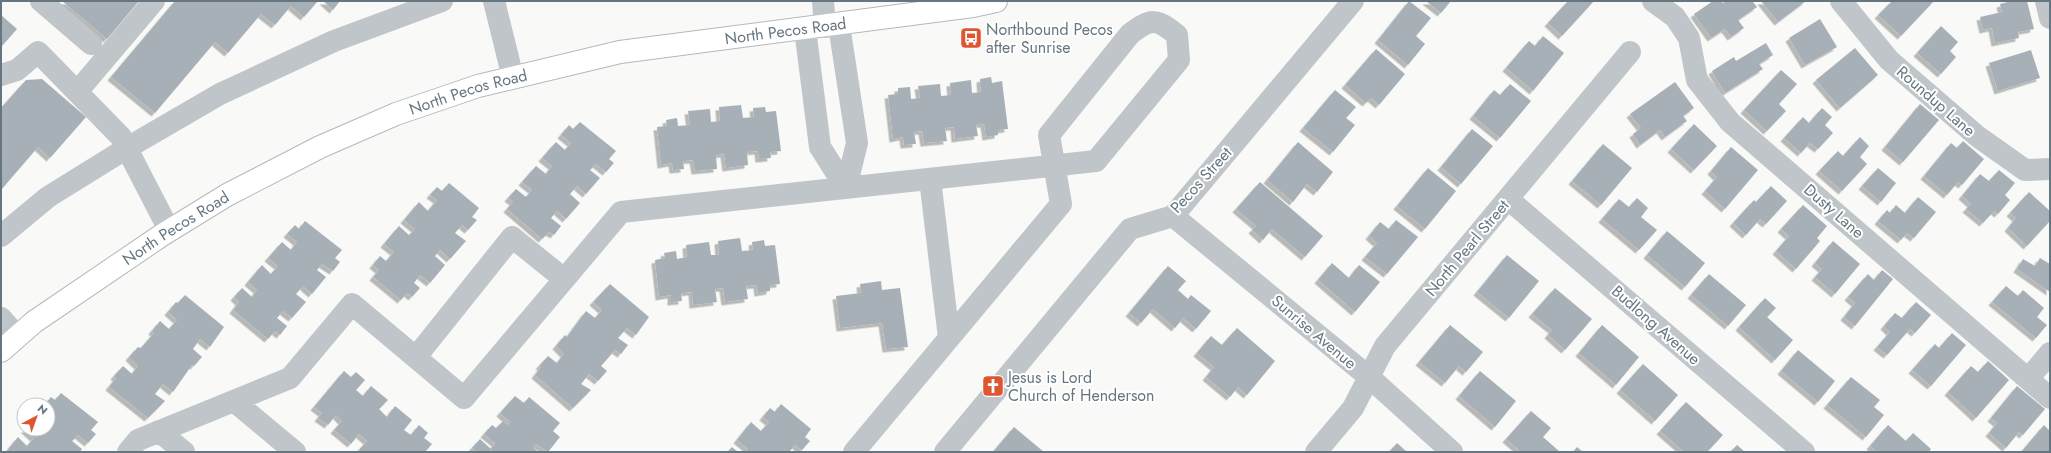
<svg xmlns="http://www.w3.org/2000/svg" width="2051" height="453" viewBox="0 0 2051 453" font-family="Jost,sans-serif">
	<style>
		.building { fill: #a7b0b6; filter: url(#shadow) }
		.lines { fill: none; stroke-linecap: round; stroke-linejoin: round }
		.major-casing { stroke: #b4b9bd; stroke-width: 24 }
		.minor { stroke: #c0c5c9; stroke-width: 22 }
		.major { stroke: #fff; stroke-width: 22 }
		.labels { text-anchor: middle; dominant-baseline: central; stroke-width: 4; stroke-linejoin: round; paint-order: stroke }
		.poi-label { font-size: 16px; fill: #657681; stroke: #fff; text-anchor: start }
		.street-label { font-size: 16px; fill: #657681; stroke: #fff }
	</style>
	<defs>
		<filter id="shadow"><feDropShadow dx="-3.5" dy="3.5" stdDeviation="0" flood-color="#0004"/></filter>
	</defs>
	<rect width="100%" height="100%" fill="#f9f9f7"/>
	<path class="building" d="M62,1H139L107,39Z
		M175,1H318L304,17L291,6L275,25L261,14L228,53L215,42L155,113L111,77Z
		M323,1H340L333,10Z
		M1409,1L1431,18L1416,36L1425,44L1408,65L1378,40Z
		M1426,1H1451L1441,13Z
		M1568,1H1594L1562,36L1548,23Z
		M1713,1H1721L1723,3L1726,1H1752L1757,7L1738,20L1744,28L1731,37L1725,29L1711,38L1694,14Z
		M1761,1H1806L1778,22Z
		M1892,1H1934L1901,36L1878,15Z
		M2012,1H2027L2034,29L2018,32L2019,38L1995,43L1992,28L1983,30L1980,17L2002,12L2000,4Z
		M1,15L17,29L1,47Z
		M1820,19L1837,47L1805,65L1789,38Z
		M1941,26L1958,42L1950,51L1956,57L1941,74L1917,53Z
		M1543,36L1564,53L1533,91L1506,68L1529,41L1535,46Z
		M1766,43L1773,55L1759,64L1763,69L1725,93L1712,71L1734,57L1736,61Z
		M1855,48L1878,75L1840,108L1816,80Z
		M1376,49L1405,74L1379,105L1371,98L1366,103L1345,85Z
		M2031,50L2040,78L1998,91L1989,63Z
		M1781,70L1797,84L1779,104L1786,111L1767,131L1744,110Z
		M991,77L992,83L1002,81L1008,129L998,130V135L986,137L984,124L976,125L978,136L955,139L954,127L945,128L947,141L924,143L922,131L914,132L916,144L904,145L903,137L893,139L888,95L898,94V88L910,87L911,99L920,98L918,86L940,84L941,96L951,95L950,83L971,80L972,93L981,92L980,79Z
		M42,79L86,117L50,158L38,147L1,190V108L26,80Z
		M1675,82L1694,108L1683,116L1687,121L1665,137L1660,130L1640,145L1633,134L1641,128L1630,114Z
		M1510,84L1531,101L1500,138L1473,116L1494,90L1500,95Z
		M1335,90L1356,107L1346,118L1355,125L1333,152L1303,128Z
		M1920,104L1939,120L1903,162L1885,147Z
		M741,105L743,118L754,117L753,108L765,107L766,112L776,111L781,151L770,152L771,158L759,159L758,151L747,152L748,165L726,168L724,154L716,155L717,169L695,171L693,160L683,161L684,169L673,170L672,163L661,165L657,127L667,126L666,120L677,118L678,126L690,125L688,111L710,109L711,122L720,121L719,107Z
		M1822,108L1832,117L1825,125L1833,133L1818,149L1810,143L1801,153L1784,138L1803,117L1809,123Z
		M580,122L616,151L609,159L614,163L606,172L596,164L590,170L600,178L586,194L577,186L570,194L580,203L566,219L557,211L551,218L561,226L554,235L549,232L542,239L507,209L513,202L508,198L516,189L526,197L532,190L522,182L536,166L546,174L552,166L542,158L556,142L565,150L571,143L561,135L569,125L573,129Z
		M1694,124L1717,146L1694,170L1671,149Z
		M1472,129L1493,146L1461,184L1441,167Z
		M1860,137L1869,146L1860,157L1867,164L1842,191L1819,171L1838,151L1843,156Z
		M1963,141L1984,159L1962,185L1958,182L1947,195L1924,176L1951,143L1957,148Z
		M1298,142L1333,172L1317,192L1307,184L1293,202L1267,180Z
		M1603,144L1632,168L1601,205L1572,181Z
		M1731,147L1758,170L1725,209L1705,191L1717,177L1711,171Z
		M1428,168L1456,191L1425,229L1397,206Z
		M1878,168L1896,183L1881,202L1862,186Z
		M1999,170L2015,183L2005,195L2010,200L1998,214L1994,211L1983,223L1966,209L1971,204L1962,196L1980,174L1989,181Z
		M1260,182L1323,236L1305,257L1272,229L1263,240L1252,230L1256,226L1236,209Z
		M449,183L479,208L472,217L477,220L468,230L462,225L455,233L466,241L450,259L440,250L435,256L445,265L430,283L420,275L414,283L420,288L412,297L407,293L401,300L373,277L379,270L373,265L380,256L386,261L394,252L384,244L399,226L409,235L415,229L404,220L419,202L428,211L437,200L430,195L437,187L442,191Z
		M1771,186L1787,201L1766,224L1760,219L1746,235L1733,223L1754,200L1756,202Z
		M2029,192L2050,211V221L2027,246L2008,228L2016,218L2010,213Z
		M1918,197L1936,212L1914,238L1907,233L1901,240L1878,221L1887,210L1890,213L1896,205L1905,213Z
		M1637,198L1648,208L1641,217L1657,230L1639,250L1602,219L1619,199L1629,207Z
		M1803,205L1827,226L1817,238L1820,241L1796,269L1776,251L1789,236L1781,229Z
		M1396,220L1418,237L1387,274L1365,257L1377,243L1369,236L1380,222L1389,229Z
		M305,221L342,250L335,258L340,262L333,271L322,264L317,270L326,277L312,294L303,286L296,294L306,302L292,318L283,311L277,318L287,326L280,335L275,331L268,339L233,310L239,302L234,297L242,288L252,297L257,290L248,282L262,265L271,274L278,266L268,258L282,242L291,250L297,242L287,234L295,225L299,229Z
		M1667,231L1705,263L1685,287L1647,255Z
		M740,238L742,251L753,250L752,242L764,240L765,246L775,245L780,284L770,285V291L758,293L757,285L746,286L748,299L725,302L723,288L715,289L717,302L693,305L692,292L681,293L682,301L671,302V295L659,297L655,260L665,258L664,253L676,251L677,259L687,257L686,245L709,242L711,255H719L718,241Z
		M1833,241L1860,264L1835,294L1815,277L1822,269L1815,263Z
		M1507,255L1539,281L1509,318L1477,292Z
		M2040,258L2050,264V292L2017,269L2023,259L2035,266Z
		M1332,263L1349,278L1359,265L1380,282L1355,312L1318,280Z
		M1168,266L1186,281L1178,290L1188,299L1191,295L1211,311L1196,329L1183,318L1175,328L1153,309L1141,323L1129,313Z
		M1882,270L1893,279L1855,326L1844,317L1855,303L1848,297L1868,274L1874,280Z
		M1709,274L1746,305L1728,326L1691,295Z
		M881,281L882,290L900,288L908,347L886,349L882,323L840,328L836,296L861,293L860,284Z
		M610,284L649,317L636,335L627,328L618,338L628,345L621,354L615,350L601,366L607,371L598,381L589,374L581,384L591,390L573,408L535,375L541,367L539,366L548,356L557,363L564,354L556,346L565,335L567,337L586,311L595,318L602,310L593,302Z
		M2006,286L2018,296L2023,290L2044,308L2037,317L2047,325L2036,338L1992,302Z
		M1555,288L1592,319L1565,350L1548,335L1552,330L1532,314Z
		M185,295L224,327L210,347L200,339L193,349L202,357L194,366L192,365L173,392L163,384L155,394L165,401L148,418L109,387L116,378L114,376L123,366L132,374L138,366L129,357L138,347L141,348L154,333L152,331L160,321L169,329L177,320L168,312L176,302L178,303Z
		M1765,298L1776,308L1767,317L1793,340L1775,360L1739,327Z
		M1916,302L1931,315L1915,333L1910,329L1887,355L1877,347L1890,332L1884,326L1895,313L1902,318Z
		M1450,325L1483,352L1466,372L1459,366L1445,383L1419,362Z
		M1602,325L1639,357L1616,385L1579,353Z
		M1237,328L1275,361L1247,395L1238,387L1230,397L1206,377L1214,367L1197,353L1211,336L1222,345Z
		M1952,333L1966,345L1931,386L1912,370L1935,344L1939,348Z
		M1798,350L1835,381L1818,402L1781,371Z
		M1988,361L2009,380L1976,418L1948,392L1971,366L1978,372Z
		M1643,364L1678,395L1655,421L1620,390Z
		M344,371L351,377L356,372L365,380L356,390L363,396L371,386L388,400L379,409L387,417L395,406L412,420L404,430L411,435L419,425L428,433L424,438L432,444L425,452H361L359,450L367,441L359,434L351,444L334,430L342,421L336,415L328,425L318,418L322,413L314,407Z
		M1480,371L1516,401L1495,427L1459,396Z
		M1851,377L1880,400L1874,407L1884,415L1866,437L1827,405Z
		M2017,386L2045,409L2023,435L2019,432L2006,448L1989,433L1997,423L1991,418Z
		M61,393L98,422L91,430L96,434L88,443L78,435L72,441L82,449L80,452H6L18,437L27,446L34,438L24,429H48V420L52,414L48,410V405H44L51,397L55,400Z
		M515,396L524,403L529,397L560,423L553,431L560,437L548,452L536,444L533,447L538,452H477L472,448L480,439L491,449L495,443L484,434L492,425L496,428L503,421L508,425L510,422L500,413Z
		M1686,402L1723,435L1707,452H1684L1660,431Z
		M781,404L811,429L805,437L810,441L802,450L795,445L789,452H745L748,449L737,440L751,422L761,431L769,422L763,417L770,408L775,412Z
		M1531,411L1551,428L1543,437L1559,451L1558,452H1521L1506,439Z
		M1888,425L1906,441L1913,433L1931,449L1929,452H1877L1870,446Z
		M2044,425L2050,431V452H2024L2022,451Z
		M1014,427L1044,452H993Z
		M1397,443L1407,452H1389Z
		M1737,445L1745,452H1730Z
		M732,447L738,452H727Z
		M1577,447L1583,452H1573Z"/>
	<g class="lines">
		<g class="major-casing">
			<g id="major">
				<path id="s1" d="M1,351L34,322L162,235L227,195L320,147L396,114L478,86L620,52L973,6L996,1"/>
			</g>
		</g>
		<path class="minor" d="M41,1L91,44
			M494,1L513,78
			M823,1L825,27
			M1653,1L1675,17L1689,38L1697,80L1730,122L2050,398
			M1841,1L1889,60L1977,136L2025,170L2050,169
			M2046,1L2050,18
			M805,29L820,147L846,188L857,143L839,25
			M1,75L17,70L38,52L121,137L169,230
			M77,92L154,1
			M930,179L949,338
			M1508,199L1804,452
			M1173,216L1369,377L1452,452
			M1,236L48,197L127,148L220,94L334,41L442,1
			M1,318L17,336
			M416,357L512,237L564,279
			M2028,379L2050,353
			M234,401L295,452
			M159,431L184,452
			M128,452L138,440L290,378L352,304L464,398L621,212C779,195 938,178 1096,161L1179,60L1177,35C1157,19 1152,17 1130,34L1049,135L1061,204L854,452
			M945,452L1130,229L1173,216L1353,1
			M1316,452L1353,408L1385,346L1630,52"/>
		<use href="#major" class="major"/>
	</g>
	<defs>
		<g id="bus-square" transform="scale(1.15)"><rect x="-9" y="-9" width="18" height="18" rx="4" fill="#de5532" stroke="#fff"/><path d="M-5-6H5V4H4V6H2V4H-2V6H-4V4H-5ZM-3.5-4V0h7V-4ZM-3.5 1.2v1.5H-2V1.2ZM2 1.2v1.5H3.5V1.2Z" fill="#fff"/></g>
		<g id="church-square" transform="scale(1.15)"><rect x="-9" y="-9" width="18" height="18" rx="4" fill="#de5532" stroke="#fff"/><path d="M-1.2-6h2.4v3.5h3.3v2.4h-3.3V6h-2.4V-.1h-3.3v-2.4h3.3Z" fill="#fff"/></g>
	</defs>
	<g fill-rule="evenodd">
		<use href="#bus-square" x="971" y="38"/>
		<use href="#church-square" x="993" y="386"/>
	</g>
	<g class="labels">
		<g class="poi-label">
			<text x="986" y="29">Northbound Pecos<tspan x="986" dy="18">after Sunrise</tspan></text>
			<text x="1008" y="377">Jesus is Lord<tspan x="1008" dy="18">Church of Henderson</tspan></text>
		</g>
		<g class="street-label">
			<text stroke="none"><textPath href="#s1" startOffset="862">North Pecos Road</textPath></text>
			<text stroke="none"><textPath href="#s1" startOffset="538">North Pecos Road</textPath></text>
			<text transform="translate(1936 101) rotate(41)">Roundup Lane</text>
			<text transform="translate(1201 180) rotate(-48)">Pecos Street</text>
			<text transform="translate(1834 211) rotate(41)">Dusty Lane</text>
			<text stroke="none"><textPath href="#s1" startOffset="214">North Pecos Road</textPath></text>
			<text transform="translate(1467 248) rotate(-50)">North Pearl Street</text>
			<text transform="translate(1656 325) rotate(41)">Budlong Avenue</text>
			<text transform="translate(1314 332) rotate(40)">Sunrise Avenue</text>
		</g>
	</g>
	<rect width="2051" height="453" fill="none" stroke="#657681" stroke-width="4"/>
	<g transform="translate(36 417) rotate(41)"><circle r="19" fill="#ffffff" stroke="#c1c8cd"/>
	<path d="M0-3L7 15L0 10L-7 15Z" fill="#de5532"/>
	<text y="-6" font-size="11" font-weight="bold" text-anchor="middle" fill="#657681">N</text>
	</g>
</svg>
